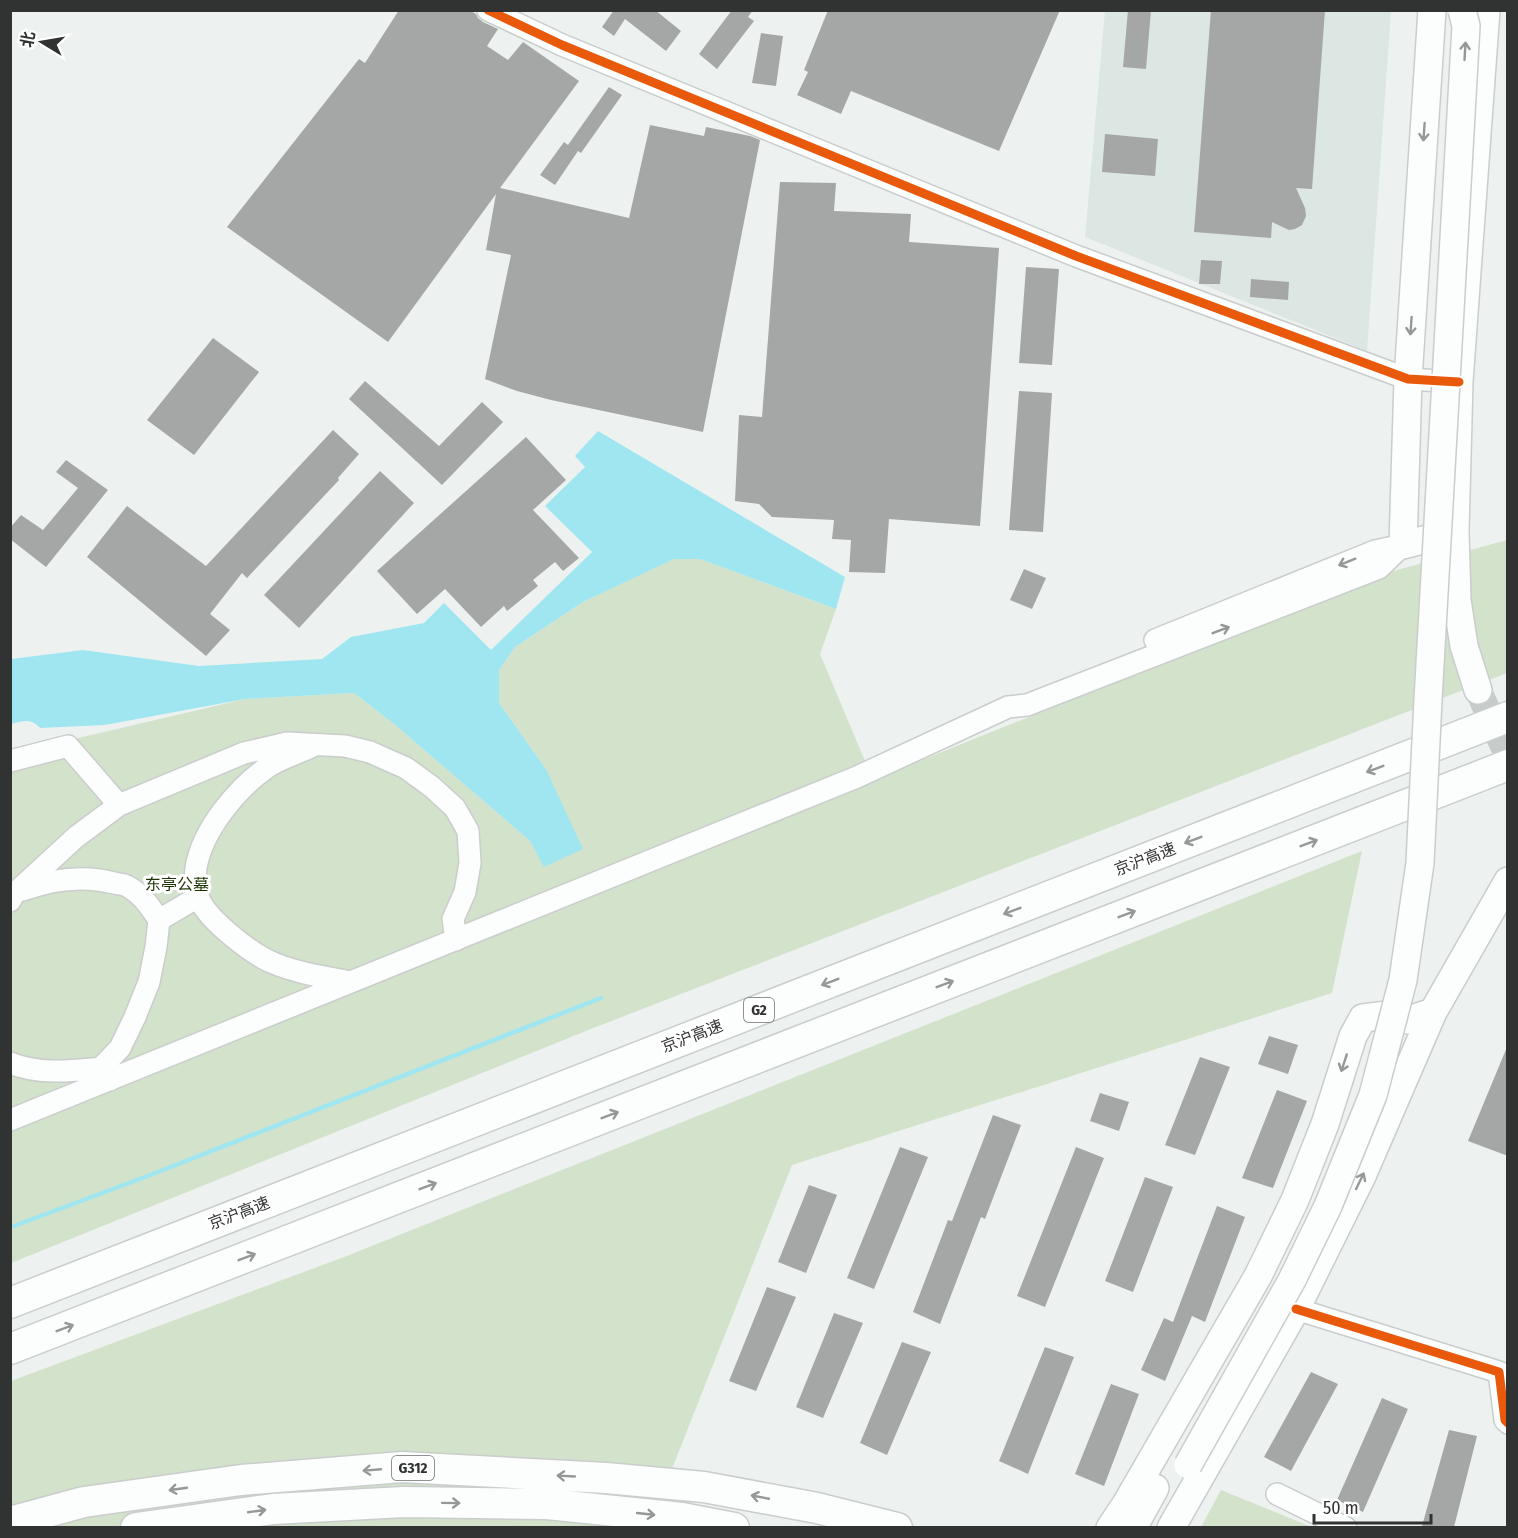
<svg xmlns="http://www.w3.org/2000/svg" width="1518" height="1538" viewBox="0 0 1518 1538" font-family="'Fira Sans Condensed','Noto Sans SC',sans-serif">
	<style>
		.built { fill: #dce6e2 }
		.green { fill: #d3e2ca }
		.water { fill: #a0e6f0 }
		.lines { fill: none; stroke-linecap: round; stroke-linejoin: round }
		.stream { stroke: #a0e6f0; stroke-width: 4.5 }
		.building { fill: #a4a7a5 }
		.major-tunnel { stroke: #c7ccca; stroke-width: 27; stroke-dasharray: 27 14; stroke-linecap: butt }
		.minor-casing { stroke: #c9cdcc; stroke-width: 24 }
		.major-casing { stroke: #c9cdcc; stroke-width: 30 }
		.highway-casing { stroke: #c9cdcc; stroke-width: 33 }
		.minor { stroke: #fcfdfd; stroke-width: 21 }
		.major { stroke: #fcfdfd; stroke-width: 27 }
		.highway { stroke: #fcfdfd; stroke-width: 30 }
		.major-bridge-casing { stroke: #c9cdcc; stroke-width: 30; stroke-linecap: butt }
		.major-bridge { stroke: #fcfdfd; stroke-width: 27 }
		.cycleway-casing { stroke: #fff; stroke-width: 13 }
		.cycleway { stroke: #e8590c; stroke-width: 9 }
		.oneway { stroke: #969898 }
		.labels { text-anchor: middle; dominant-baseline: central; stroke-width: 6; stroke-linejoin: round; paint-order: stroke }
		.shield { fill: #fff; stroke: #6e7070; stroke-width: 1.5 }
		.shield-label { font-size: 15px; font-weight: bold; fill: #303332 }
		.street-label { font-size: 16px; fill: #303332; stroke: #fff }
		.park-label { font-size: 16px; fill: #1d3304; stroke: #fff }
	</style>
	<rect width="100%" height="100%" fill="#edf2f0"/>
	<path class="built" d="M1105,11H1391L1367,351L1085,237Z"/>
	<path class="green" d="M1507,540V673L591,1029L11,1263L10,754L245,699L354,693L394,724L530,841L545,867L546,769L499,703V670L515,647L583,602L673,559H700L836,609L820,654L865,761L852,767L860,785L1386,573Z
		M1362,851L1332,993L792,1165L649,1527L11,1528V1381L344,1257Z
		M1221,1490L1312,1527H1201Z"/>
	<path class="water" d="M598,431L845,577L836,609L700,559H674L583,602L515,647L499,670V703L546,769L583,849L544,867L530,841L394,724L354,693L245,699L105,725L40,728C30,718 24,721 11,724V659L83,650L199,666L322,659L351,637L424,623L444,603L491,650L592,552L545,506L585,467L575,456Z"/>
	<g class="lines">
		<path class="stream" d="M14,1226L153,1174L601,998"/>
	</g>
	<path class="building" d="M399,10H469L476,14L478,18L483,22L498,29L487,46L508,60L523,42L579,81L500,188L629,218L650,125L704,136L706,127L750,136L760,140L703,432L551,400L517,391L485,379L511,255L486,250L496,194L388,342L227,227L359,59L365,63Z
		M614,10H655L681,31L666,51L625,19L614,36L602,27Z
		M732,10H753L748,17L754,21L717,69L699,54Z
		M828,10H1060L999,151L851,91L841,114L797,95L808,72L804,70Z
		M1128,10H1151L1146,69L1123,67Z
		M1211,10H1325L1312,189L1296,188L1305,208L1306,216L1302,225L1295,229L1289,230L1272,222L1271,238L1194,232Z
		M761,33L783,36L776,86L752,83Z
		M609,87L622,95L581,153L578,151L555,185L540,175L564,142L568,145Z
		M1105,134L1158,139L1155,176L1102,172Z
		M780,182L836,183L834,211L911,214L909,242L999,248L980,526L889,519L885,573L849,572L851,540L832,539L834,520L772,517L759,504L735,501L739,415L762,417Z
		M1201,260L1222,261L1220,284H1199Z
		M1026,267L1059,269L1052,365L1019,363Z
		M1251,279L1289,282L1288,300L1250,297Z
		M213,338L259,372L194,455L147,420Z
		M365,381L439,446L482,402L503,422L442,485L349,399Z
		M1019,391L1052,393L1043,532L1009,530Z
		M333,430L359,454L338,478L339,480L247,578L242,573L210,614L230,630L206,656L87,557L127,506L206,566Z
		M526,437L566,480L533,510L579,558L563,571L555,562L533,580L538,586L507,611L504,606L481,627L445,589L417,614L377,571Z
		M66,460L108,490L46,567L10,539V528L21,515L43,530L78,488L56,472Z
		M380,471L414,503L299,628L264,595Z
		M1024,569L1046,578L1032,609L1010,600Z
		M1269,1036L1298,1045L1288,1074L1258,1064Z
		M1507,1047H1508V1156L1468,1141Z
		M1200,1057L1230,1067L1195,1155L1165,1145Z
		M1277,1090L1307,1101L1273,1188L1242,1178Z
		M1100,1093L1129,1102L1119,1131L1090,1121Z
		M993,1115L1021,1125L985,1219L981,1217L940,1324L913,1312L948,1220L952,1221Z
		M900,1147L928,1157L874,1289L847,1278Z
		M1076,1147L1104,1158L1045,1307L1017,1296Z
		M1145,1177L1173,1187L1133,1292L1105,1281Z
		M809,1185L837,1195L806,1273L778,1262Z
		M1217,1206L1245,1217L1205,1322L1192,1316L1165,1381L1141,1370L1164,1318L1173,1322Z
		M767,1287L796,1297L756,1391L729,1381Z
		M834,1313L863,1323L823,1418L796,1407Z
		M902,1342L931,1352L887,1455L860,1443Z
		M1045,1347L1074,1357L1028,1474L999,1461Z
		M1311,1372L1338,1384L1291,1471L1264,1457Z
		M1111,1384L1139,1394L1104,1486L1075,1474Z
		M1382,1398L1408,1409L1363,1512L1337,1500Z
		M1449,1430L1477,1436L1454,1527H1431L1422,1526Z"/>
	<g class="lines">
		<path class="major-tunnel" d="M1478,690L1508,756"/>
		<g class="minor-casing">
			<path id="minor" d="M488,10L562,45L1076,256L1408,379L1459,382
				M1155,640L1375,551L1403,545
				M311,747C298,753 282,758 269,766C238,787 202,830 196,868C195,876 196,888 198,895C203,917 251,953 271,962C296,973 325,977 351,982
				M10,761L68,746L119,805
				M23,890C53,879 83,875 114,883C118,884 124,884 127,886C142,894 150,907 159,920
				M10,901L14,894L76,837L119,805L244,753L287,743L345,746L370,752L406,768L432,787L455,808L468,831L470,863L465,892L453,919L456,940
				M10,1063C40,1075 70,1071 101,1068
				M110,1080L101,1068L120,1048L135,1017L149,982L156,947L159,920L198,897
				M10,1120L857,777L1008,707L1027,705L1379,568L1403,545
				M1296,1309L1499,1372L1505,1420L1508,1423
				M1277,1494L1346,1528"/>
		</g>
		<g class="major-casing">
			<path id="major" d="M1432,10L1408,379L1403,545L1455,532
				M1478,690L1464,646L1457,600L1455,532L1459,382L1486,10
				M1110,1528L1126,1504L1258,1276L1295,1200L1325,1124L1353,1036L1363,1018L1387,1015L1408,1020L1433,1012
				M1133,1528L1155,1488
				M1171,1528L1296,1309L1362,1176L1433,1012L1508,881"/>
		</g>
		<g class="highway-casing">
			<path id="highway" d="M10,1303L1508,717
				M10,1349L1508,765
				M10,1522L84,1502L241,1480L402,1467L606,1478L704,1487L817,1508L897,1528
				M136,1528L273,1509L404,1502L547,1504L682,1518L734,1528"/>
		</g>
		<use href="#minor" class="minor"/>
		<use href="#major" class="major"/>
		<use href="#highway" class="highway"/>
		<g class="major-bridge-casing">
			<path id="major-bridge" d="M1188,1465L1292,1280L1328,1206L1373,1095L1403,980L1420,863L1428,700L1466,26L1462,10"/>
		</g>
		<use href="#major-bridge" class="major-bridge"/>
		<g class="cycleway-casing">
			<path id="cycleway" d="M488,10L562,45L1076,256L1408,379L1459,382
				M1296,1309L1499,1372L1505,1420L1508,1423"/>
		</g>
		<use href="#cycleway" class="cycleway"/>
	</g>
	<defs><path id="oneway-shaft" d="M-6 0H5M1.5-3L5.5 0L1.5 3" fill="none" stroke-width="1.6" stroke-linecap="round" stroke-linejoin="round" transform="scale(1.5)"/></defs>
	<g class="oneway">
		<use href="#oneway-shaft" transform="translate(1465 51) rotate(-87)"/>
		<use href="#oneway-shaft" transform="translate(1424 132) rotate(94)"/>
		<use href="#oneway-shaft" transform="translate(1411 326) rotate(94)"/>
		<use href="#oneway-shaft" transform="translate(1347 562) rotate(158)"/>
		<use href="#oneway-shaft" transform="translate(1221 630) rotate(-21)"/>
		<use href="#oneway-shaft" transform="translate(1375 769) rotate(159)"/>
		<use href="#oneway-shaft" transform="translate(1193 840) rotate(159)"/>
		<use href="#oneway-shaft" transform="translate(1309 843) rotate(-21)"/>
		<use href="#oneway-shaft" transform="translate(1012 911) rotate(159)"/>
		<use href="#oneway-shaft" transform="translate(1127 914) rotate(-21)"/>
		<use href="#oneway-shaft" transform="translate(830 982) rotate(159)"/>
		<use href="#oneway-shaft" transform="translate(945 984) rotate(-21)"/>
		<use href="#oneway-shaft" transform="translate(1344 1063) rotate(108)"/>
		<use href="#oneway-shaft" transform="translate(610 1115) rotate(-21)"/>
		<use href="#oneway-shaft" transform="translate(1360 1181) rotate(-64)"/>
		<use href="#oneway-shaft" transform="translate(428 1186) rotate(-21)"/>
		<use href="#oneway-shaft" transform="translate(247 1257) rotate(-21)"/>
		<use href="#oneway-shaft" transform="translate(65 1328) rotate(-21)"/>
		<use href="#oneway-shaft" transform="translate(372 1470) rotate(175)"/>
		<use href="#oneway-shaft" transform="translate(566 1476) rotate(-177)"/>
		<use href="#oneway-shaft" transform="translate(178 1489) rotate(172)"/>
		<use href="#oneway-shaft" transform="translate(760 1497) rotate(-169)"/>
		<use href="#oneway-shaft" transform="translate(451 1503) rotate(1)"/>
		<use href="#oneway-shaft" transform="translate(257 1511) rotate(-8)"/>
		<use href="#oneway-shaft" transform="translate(646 1514) rotate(6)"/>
	</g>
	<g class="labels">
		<g class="shield">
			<rect x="744" y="998" width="30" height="24" rx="4.5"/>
			<rect x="392" y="1456" width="42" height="24" rx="4.5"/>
		</g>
		<g class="shield-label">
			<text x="759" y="1010">G2</text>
			<text x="413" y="1468">G312</text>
		</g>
		<g class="street-label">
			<text transform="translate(1145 859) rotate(-21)">京沪高速</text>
			<text transform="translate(692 1036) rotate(-21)">京沪高速</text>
			<text transform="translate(239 1213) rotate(-21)">京沪高速</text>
		</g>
		<g class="park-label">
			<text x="177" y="884">东亭公墓</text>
		</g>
	</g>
	<rect width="1518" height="1538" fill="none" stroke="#303332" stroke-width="24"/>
	<g transform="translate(42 42) rotate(281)" stroke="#ffffff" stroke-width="4.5" paint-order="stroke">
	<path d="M0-4.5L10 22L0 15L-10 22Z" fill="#303332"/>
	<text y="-9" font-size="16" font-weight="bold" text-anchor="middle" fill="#303332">北</text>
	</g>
	<path d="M1314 1514v9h117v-9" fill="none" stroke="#303332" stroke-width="3"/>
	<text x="1323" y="1514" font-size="18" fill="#303332" stroke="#ffffff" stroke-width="4.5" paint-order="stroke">50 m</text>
</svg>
